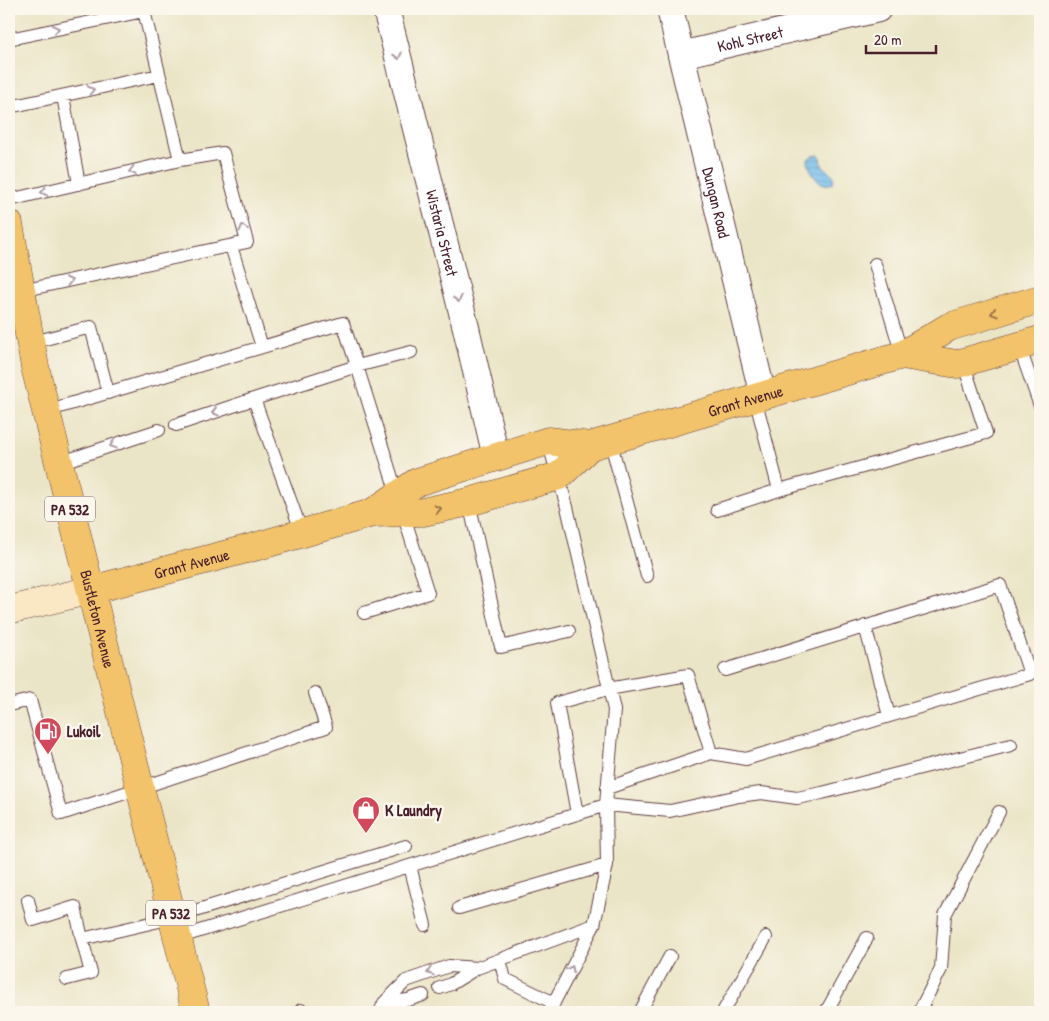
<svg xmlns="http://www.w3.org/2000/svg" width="1049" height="1021" viewBox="0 0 1049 1021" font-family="'Patrick Hand',sans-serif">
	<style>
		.water { fill: url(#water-rules); stroke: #5e6e8b }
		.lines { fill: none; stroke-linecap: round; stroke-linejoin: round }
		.lane-casing { stroke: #623d42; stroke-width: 14 }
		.street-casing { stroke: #623d42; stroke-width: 28 }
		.secondary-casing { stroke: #623d42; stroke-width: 29 }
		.primary-casing { stroke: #623d42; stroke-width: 29 }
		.lane { stroke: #fff; stroke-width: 12 }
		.street { stroke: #fff; stroke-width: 26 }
		.secondary { stroke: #fae7c3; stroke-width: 28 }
		.primary { stroke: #f2c36a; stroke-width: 28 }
		.oneway { stroke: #ae9aa0 }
		.oneway2 { stroke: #9e714a }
		.labels { text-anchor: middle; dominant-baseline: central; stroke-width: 5; stroke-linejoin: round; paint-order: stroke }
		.shield { fill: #fbf7ec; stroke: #7f6065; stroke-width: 1 }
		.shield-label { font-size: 15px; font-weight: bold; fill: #4a1f2b }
		.street-label { font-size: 16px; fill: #4a1f2b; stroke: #fbf7ec }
		.poi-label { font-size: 16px; font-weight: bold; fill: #4a1f2b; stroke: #fbf7ec; text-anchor: start }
	</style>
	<defs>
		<pattern id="water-rules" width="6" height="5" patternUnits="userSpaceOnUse" patternTransform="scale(1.25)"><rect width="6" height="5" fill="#72bdeb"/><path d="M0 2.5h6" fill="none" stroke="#6099bf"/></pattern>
	</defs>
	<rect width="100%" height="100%" fill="#fbf7ec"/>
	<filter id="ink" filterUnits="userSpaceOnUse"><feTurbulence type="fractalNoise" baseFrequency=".02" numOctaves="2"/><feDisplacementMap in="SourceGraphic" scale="10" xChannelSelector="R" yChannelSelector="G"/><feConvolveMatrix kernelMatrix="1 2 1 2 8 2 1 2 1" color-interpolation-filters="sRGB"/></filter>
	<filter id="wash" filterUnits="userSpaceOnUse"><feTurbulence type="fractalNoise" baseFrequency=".0096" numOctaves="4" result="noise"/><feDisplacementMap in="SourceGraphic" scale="20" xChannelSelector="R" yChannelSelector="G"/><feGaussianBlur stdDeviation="1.12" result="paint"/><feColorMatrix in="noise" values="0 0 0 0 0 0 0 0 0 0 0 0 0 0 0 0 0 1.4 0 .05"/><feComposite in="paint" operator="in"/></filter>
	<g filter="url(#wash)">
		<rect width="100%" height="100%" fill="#ebe5c7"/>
		<path class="water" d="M819,155L821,157L822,165L834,176L833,183C820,190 808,171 808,159L812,156Z"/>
	</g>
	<g filter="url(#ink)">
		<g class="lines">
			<g class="lane-casing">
				<path id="lane" d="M9,39L144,11L180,160
					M63,96L79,184
					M9,107L159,75
					M9,200L180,160L223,153L247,242L21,291
					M231,246L262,347
					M875,264L902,355
					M30,343L91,327L108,393
					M1019,346L1040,406
					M755,398L779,490L986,433L963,362
					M46,411L343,323L357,366L411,352
					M176,425L254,399
					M610,440L647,576
					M548,441L567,507L614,710L606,805L670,811L739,796L761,793L797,798L822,793L1011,745
					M59,463L159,430
					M469,502L501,647L569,631
					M717,510L779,490
					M302,533L254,399L357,366L428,593L364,613
					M865,626L889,716
					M9,705L30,700L61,814L326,727L315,693
					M711,753L746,759L1030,674L1000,585L725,670
					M577,814L557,703L608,689L688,675L711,753L607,788
					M410,866L425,925
					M28,900L33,920L75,907L82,939L172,918L406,846
					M459,908L607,865
					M177,938L606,805L607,865L594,925
					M500,960L505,979L554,1003
					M67,979L91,973L82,939
					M440,988L451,984L477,968L594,925L549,1012
					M384,1003L408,1000L423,995
					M301,1010L303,1012
					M380,1012L384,1003L406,981L449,966L477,968
					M640,1012L670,956
					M723,1012L766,937
					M826,1012L867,938
					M919,1012L941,969L945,915L999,812"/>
			</g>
			<g class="street-casing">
				<g id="street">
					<path id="s1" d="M386,9L466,328L496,457"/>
					<path id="s2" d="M670,9L763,396"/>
					<path id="s3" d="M681,55L878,9"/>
				</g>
			</g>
			<g class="secondary-casing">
				<path id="secondary" d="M9,610L91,590"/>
			</g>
			<g class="primary-casing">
				<g id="primary">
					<path id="s4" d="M9,224L35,367L196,1012"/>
					<path d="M902,355L957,364L1040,340"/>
					<path id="s5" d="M372,513L417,482L548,441L590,446L902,355L949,327L1040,299"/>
					<path id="s6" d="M91,590L258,546L372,513L423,512L469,502L559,476L590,446"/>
				</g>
			</g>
			<use href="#lane" class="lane"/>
			<use href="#street" class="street"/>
			<use href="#secondary" class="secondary"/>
			<use href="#primary" class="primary"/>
		</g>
		<defs><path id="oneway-chevron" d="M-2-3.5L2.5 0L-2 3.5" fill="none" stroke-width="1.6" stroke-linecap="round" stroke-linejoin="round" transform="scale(1.25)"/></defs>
		<g class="oneway">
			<use href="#oneway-chevron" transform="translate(56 29) rotate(-12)"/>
			<use href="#oneway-chevron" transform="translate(398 56) rotate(76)"/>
			<use href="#oneway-chevron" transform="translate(91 90) rotate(-12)"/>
			<use href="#oneway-chevron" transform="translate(132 171) rotate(166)"/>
			<use href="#oneway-chevron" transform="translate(44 192) rotate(167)"/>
			<use href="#oneway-chevron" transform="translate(243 228) rotate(-105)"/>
			<use href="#oneway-chevron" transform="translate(69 281) rotate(-12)"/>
			<use href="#oneway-chevron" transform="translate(458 299) rotate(76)"/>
			<use href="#oneway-chevron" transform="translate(215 412) rotate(162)"/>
			<use href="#oneway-chevron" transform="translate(113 445) rotate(162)"/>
			<use href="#oneway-chevron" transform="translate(571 969) rotate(-63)"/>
			<use href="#oneway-chevron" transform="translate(430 972) rotate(161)"/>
		</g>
		<g class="oneway2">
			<use href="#oneway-chevron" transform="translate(994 313) rotate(163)"/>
			<use href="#oneway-chevron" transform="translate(438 509) rotate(-13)"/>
		</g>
	</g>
	<defs>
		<g id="fuel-pin" transform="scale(1.4375)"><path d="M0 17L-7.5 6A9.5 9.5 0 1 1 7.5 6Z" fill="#d1495b" stroke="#fbf7ec"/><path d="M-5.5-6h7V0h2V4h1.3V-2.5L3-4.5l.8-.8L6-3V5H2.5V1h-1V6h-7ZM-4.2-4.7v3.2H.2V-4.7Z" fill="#fff"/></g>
		<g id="shop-pin" transform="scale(1.4375)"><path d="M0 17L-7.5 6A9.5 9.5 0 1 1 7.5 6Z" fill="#d1495b" stroke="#fbf7ec"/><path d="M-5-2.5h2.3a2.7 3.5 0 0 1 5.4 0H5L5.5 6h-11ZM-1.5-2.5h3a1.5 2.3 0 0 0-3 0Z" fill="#fff"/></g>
	</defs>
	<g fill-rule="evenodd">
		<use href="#fuel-pin" x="48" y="731"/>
		<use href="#shop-pin" x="366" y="810"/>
	</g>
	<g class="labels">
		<g class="shield">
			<rect x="45" y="496.5" width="50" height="25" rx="4"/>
			<rect x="146" y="900.5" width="50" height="25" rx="4"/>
		</g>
		<g class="shield-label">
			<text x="70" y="509">PA 532</text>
			<text x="171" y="913">PA 532</text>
		</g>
		<g class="street-label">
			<text stroke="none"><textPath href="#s3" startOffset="71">Kohl Street</textPath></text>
			<text stroke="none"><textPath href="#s2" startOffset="199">Dungan Road</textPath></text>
			<text stroke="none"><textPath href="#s1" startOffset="231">Wistaria Street</textPath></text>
			<text stroke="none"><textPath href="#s5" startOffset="396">Grant Avenue</textPath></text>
			<text stroke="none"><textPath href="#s6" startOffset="104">Grant Avenue</textPath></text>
			<text stroke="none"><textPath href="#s4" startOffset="405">Bustleton Avenue</textPath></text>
		</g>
		<g class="poi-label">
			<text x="67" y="731">Lukoil</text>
			<text x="385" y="810">K Laundry</text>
		</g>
	</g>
	<rect width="1049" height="1021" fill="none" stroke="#fbf7ec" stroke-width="30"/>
	<path d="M866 45v8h70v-8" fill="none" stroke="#4a1f2b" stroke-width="2.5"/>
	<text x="874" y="45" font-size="15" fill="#4a1f2b" stroke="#fbf7ec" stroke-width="4" paint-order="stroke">20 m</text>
</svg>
